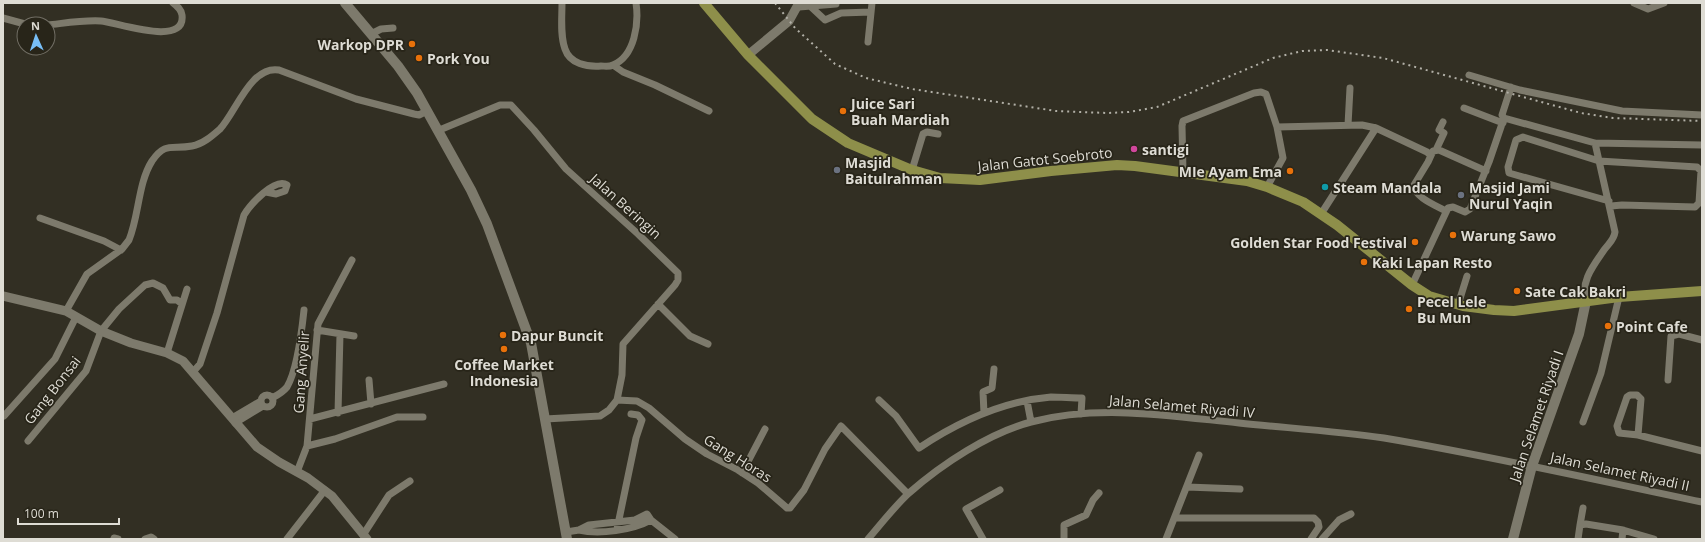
<svg xmlns="http://www.w3.org/2000/svg" width="1705" height="542" viewBox="0 0 1705 542" font-family="'Open Sans',sans-serif">
	<style>
		.lines { fill: none; stroke-linecap: round; stroke-linejoin: round }
		.minor { stroke: #7d7a6c; stroke-width: 7 }
		.tertiary { stroke: #7d7a6c; stroke-width: 9 }
		.secondary { stroke: #7d7a6c; stroke-width: 10 }
		.primary { stroke: #8e8f4a; stroke-width: 10 }
		.rail { stroke: #b2b0a7; stroke-width: 2; stroke-dasharray: 2 4; stroke-linecap: butt }
		.food-dot { fill: #e8710a; stroke: #282519; stroke-width: 1.5 }
		.hotel-dot { fill: #d1479c; stroke: #282519; stroke-width: 1.5 }
		.worship-dot { fill: #6b7280; stroke: #282519; stroke-width: 1.5 }
		.culture-dot { fill: #0f9aa8; stroke: #282519; stroke-width: 1.5 }
		.labels { text-anchor: middle; dominant-baseline: central; stroke-width: 3.5; stroke-linejoin: round; paint-order: stroke }
		.poi-label { font-size: 14px; font-weight: bold; fill: #dedcd4; stroke: #282519; text-anchor: start }
		.street-label { font-size: 14px; fill: #dedcd4; stroke: #282519 }
	</style>
	<rect width="100%" height="100%" fill="#322f23"/>
	<g class="lines">
		<path class="minor" d="M562,3C562,18 560,35 565,49C570,64 587,67 601,66C605,66 609,67 613,65C635,56 639,23 636,3
			M1634,3L1648,9L1664,3
			M810,6L825,20L841,13L871,12
			M799,7L836,4
			M3,18L25,24
			M48,25C66,23 83,20 101,21C116,22 186,48 182,15C181,9 177,6 173,3
			M371,34L381,29L393,28
			M868,42L872,3
			M613,65L623,72L655,85L709,111
			M1469,75L1520,90L1622,111L1702,115
			M1464,108L1503,123
			M1504,118L1595,143L1702,145
			M1504,118L1502,115L1511,87
			M1348,125L1350,88
			M1277,127L1362,125L1376,128L1427,152L1430,155
			M437,131L500,105H511L534,130L566,169L638,234L678,273V280L675,285L623,344L622,375L617,400L609,410L600,416L545,419
			M1436,150L1444,133L1439,130L1443,122
			M912,170L923,134L927,132L938,134
			M1183,172L1182,126L1183,121L1254,93L1261,92L1266,94L1277,127L1283,158L1267,187
			M1609,201L1509,173L1508,167L1516,140L1523,137L1599,161L1697,167L1701,171L1699,203L1695,207L1622,205L1611,206
			M1446,211C1435,205 1415,198 1414,185L1428,162L1433,151L1439,150L1486,171
			M1321,214L1376,128
			M40,218L104,241L121,250
			M1412,285L1448,208L1453,207L1465,212L1470,209L1489,162L1504,118
			M1586,301C1580,282 1593,266 1604,250C1609,243 1614,240 1615,232L1595,143
			M658,304L690,336L708,344
			M1458,305L1467,276
			M66,311L87,274L122,249L129,240C139,216 138,183 152,161C166,141 172,150 192,146C203,144 212,136 220,129C236,112 251,65 279,70L356,99L414,114L419,115L427,111
			M317,330L354,336
			M167,353L187,289
			M193,372L200,364L217,313L244,215C250,205 275,177 287,185L285,191L276,194L266,192
			M369,380L371,404
			M1668,380L1671,336L1679,334L1702,340
			M261 401a6 6 0 1 1 12 0a6 6 0 1 1-12 0Z
			M272,398C278,395 283,392 287,387C297,370 302,329 304,310
			M617,400L637,401L649,408L685,439L707,454L738,470L758,483L787,508H790L804,490L825,449L841,426L908,494
			M879,400L896,416L919,448C958,422 1003,401 1051,397C1061,397 1072,398 1082,398L1081,414
			M1027,401L1031,422
			M338,413L340,334
			M984,413L983,392L992,388L994,369
			M4,416L55,359L76,317
			M232,418L261,401
			M310,419L444,384
			M1583,422L1601,373L1619,297
			M235,423L263,406
			M1638,435L1641,399L1637,395H1630L1627,397L1617,426L1619,433L1638,435L1702,451
			M28,441L86,371L101,331L119,309L145,285L153,283L163,288L170,300H177L182,304
			M307,446L335,439L397,417H423
			M297,472L307,446L318,324L352,260
			M742,473L765,429
			M1187,487L1240,489
			M1176,518H1314L1318,522L1319,527L1311,539
			M1580,525L1583,508
			M617,529L636,438L642,420L638,415L631,414
			M579,530C599,535 633,530 651,520
			M566,532L579,530L589,525L635,520L647,514L651,520L675,539
			M363,535L389,495L410,481
			M114,538L118,539
			M145,539L151,537L154,539
			M287,539L325,490
			M868,539C881,524 894,507 909,493C942,464 989,433 1031,422C1099,404 1170,416 1239,423C1287,428 1336,431 1384,438C1491,456 1596,480 1702,502
			M983,539L966,509L1000,490
			M1064,539V525L1086,515L1093,500L1099,493
			M1166,539L1199,455
			M1322,539L1339,520L1351,514
			M1578,539L1580,525L1586,524L1623,530L1654,539
			M1622,539L1623,530"/>
		<path class="tertiary" d="M748,55L789,21L799,3
			M3,296L66,311L101,331L131,343L167,353L183,361L257,447L279,462L308,478L332,496L367,539"/>
		<path class="secondary" d="M345,3L398,66L417,93L471,190L487,224L531,343L567,539
			M1513,539L1532,466L1579,334L1586,301"/>
		<path class="primary" d="M704,3L748,55L812,119L848,143L912,170L940,178L980,180L1051,171L1117,165L1135,166L1247,181L1267,187L1303,202L1337,225L1412,285L1429,296L1463,306L1494,310L1514,311L1619,297L1702,291"/>
		<path class="rail" d="M775,3L795,28L835,64L866,78L912,89L1056,111L1107,113L1129,112L1157,107L1273,58L1302,51L1327,50L1383,58L1581,113L1613,118L1702,121"/>
	</g>
	<g class="food-dot">
		<circle cx="412" cy="44" r="4"/>
		<circle cx="419" cy="58" r="4"/>
		<circle cx="843" cy="111" r="4"/>
		<circle cx="1290" cy="171" r="4"/>
		<circle cx="1453" cy="235" r="4"/>
		<circle cx="1415" cy="242" r="4"/>
		<circle cx="1364" cy="262" r="4"/>
		<circle cx="1517" cy="291" r="4"/>
		<circle cx="1409" cy="309" r="4"/>
		<circle cx="1608" cy="326" r="4"/>
		<circle cx="503" cy="335" r="4"/>
		<circle cx="504" cy="349" r="4"/>
	</g>
	<circle class="hotel-dot" cx="1134" cy="149" r="4"/>
	<g class="worship-dot">
		<circle cx="837" cy="170" r="4"/>
		<circle cx="1461" cy="195" r="4"/>
	</g>
	<circle class="culture-dot" cx="1325" cy="187" r="4"/>
	<g class="labels">
		<g class="poi-label">
			<text x="404" y="44" text-anchor="end">Warkop DPR</text>
			<text x="427" y="58">Pork You</text>
			<text x="851" y="103">Juice Sari<tspan x="851" dy="16">Buah Mardiah</tspan></text>
			<text x="1142" y="149">santigi</text>
			<text x="845" y="162">Masjid<tspan x="845" dy="16">Baitulrahman</tspan></text>
			<text x="1282" y="171" text-anchor="end">MIe Ayam Ema</text>
			<text x="1333" y="187">Steam Mandala</text>
			<text x="1469" y="187">Masjid Jami<tspan x="1469" dy="16">Nurul Yaqin</tspan></text>
			<text x="1461" y="235">Warung Sawo</text>
			<text x="1407" y="242" text-anchor="end">Golden Star Food Festival</text>
			<text x="1372" y="262">Kaki Lapan Resto</text>
			<text x="1525" y="291">Sate Cak Bakri</text>
			<text x="1417" y="301">Pecel Lele<tspan x="1417" dy="16">Bu Mun</tspan></text>
			<text x="1616" y="326">Point Cafe</text>
			<text x="511" y="335">Dapur Buncit</text>
			<text x="504" y="364" text-anchor="middle">Coffee Market<tspan x="504" dy="16">Indonesia</tspan></text>
		</g>
		<g class="street-label">
			<text transform="translate(1045 159) rotate(-6)">Jalan Gatot Soebroto</text>
			<text transform="translate(626 206) rotate(42)">Jalan Beringin</text>
			<text transform="translate(301 372) rotate(-86)">Gang Anyelir</text>
			<text transform="translate(52 390) rotate(-52)">Gang Bonsai</text>
			<text transform="translate(1182 406) rotate(5)">Jalan Selamet Riyadi IV</text>
			<text transform="translate(1536 416) rotate(-71)">Jalan Selamet Riyadi I</text>
			<text transform="translate(738 458) rotate(32)">Gang Horas</text>
			<text transform="translate(1620 471) rotate(12)">Jalan Selamet Riyadi II</text>
		</g>
	</g>
	<rect width="1705" height="542" fill="none" stroke="#dedcd4" stroke-width="8"/>
	<g transform="translate(36 36) rotate(357)"><circle r="19" fill="#282519" stroke="#716e64"/>
	<path d="M0-3L7 15L0 10L-7 15Z" fill="#78bff7"/>
	<text y="-6" font-size="11" font-weight="bold" text-anchor="middle" fill="#dedcd4">N</text>
	</g>
	<path d="M18 518v6h101v-6" fill="none" stroke="#dedcd4" stroke-width="2"/>
	<text x="24" y="518" font-size="12" fill="#dedcd4" stroke="#282519" stroke-width="3" paint-order="stroke">100 m</text>
</svg>
